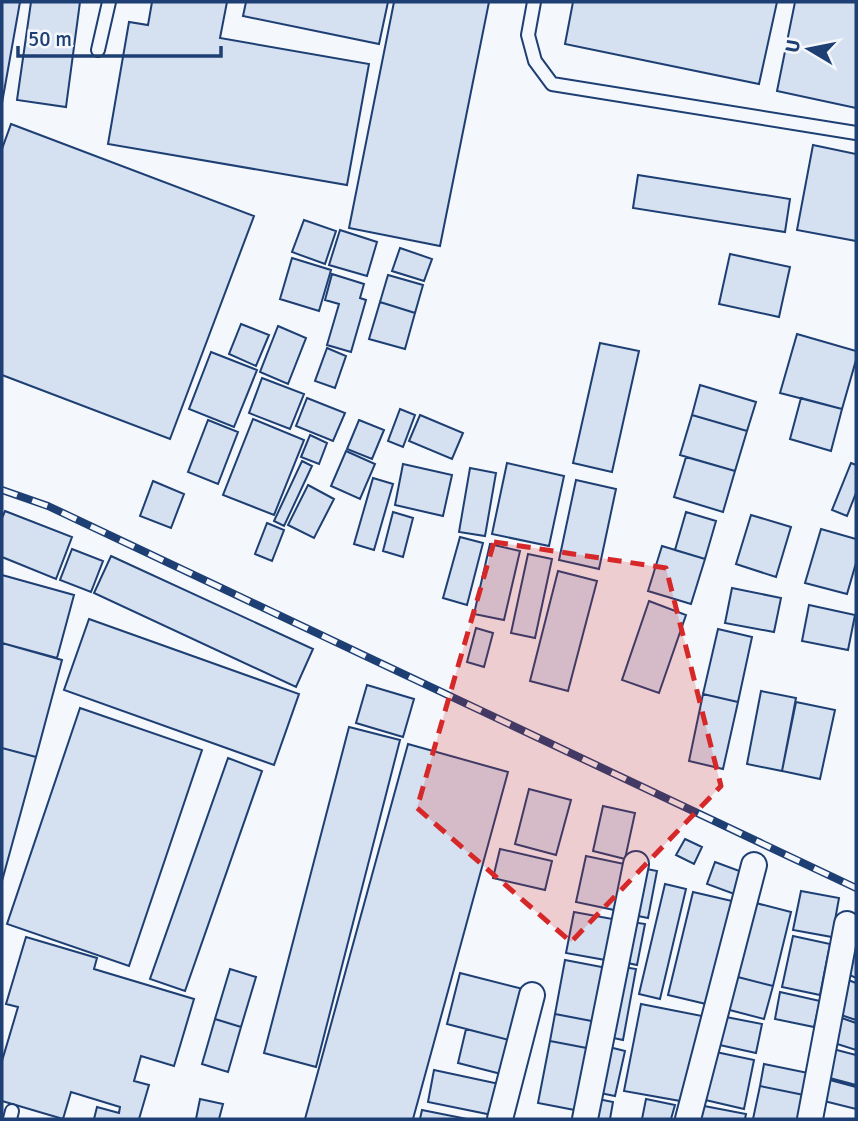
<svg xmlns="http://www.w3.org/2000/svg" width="858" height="1121" viewBox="0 0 858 1121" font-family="Signika,sans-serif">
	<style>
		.building { fill: #d5e0f0; stroke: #1d3f73; stroke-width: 2 }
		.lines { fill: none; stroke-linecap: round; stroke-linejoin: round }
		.lane-casing { stroke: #1d3f73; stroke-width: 16 }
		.street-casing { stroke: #1d3f73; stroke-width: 28 }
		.lane { stroke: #f4f7fb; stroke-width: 12 }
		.street { stroke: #f4f7fb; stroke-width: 24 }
		.rail-casing { stroke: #1d3f73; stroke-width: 8 }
		.rail { stroke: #f4f7fb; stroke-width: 5; stroke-dasharray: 16; stroke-linecap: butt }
		.marked { fill: #d62828; fill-opacity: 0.2; stroke: #d62828; stroke-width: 5; stroke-dasharray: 14 9; stroke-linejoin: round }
	</style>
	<rect width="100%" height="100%" fill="#f4f7fb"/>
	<path class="building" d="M2,2H20L2,103Z
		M31,2H80L66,107L17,100Z
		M152,2H227L220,38L369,64L347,185L108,144L129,22L148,25Z
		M246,2H388L379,44L243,16Z
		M394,2H489L440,246L349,228Z
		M573,2H777L759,84L565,44Z
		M795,2H856V108L777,91Z
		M11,124L254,216L170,439L2,375V149Z
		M813,145L856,154V241L797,230Z
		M638,175L790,199L785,232L633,208Z
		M304,220L336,231L325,264L292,252Z
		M340,230L377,242L367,276L329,265Z
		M400,248L432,259L424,281L392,271Z
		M730,254L790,267L779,317L719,304Z
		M292,258L331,270L319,311L280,299Z
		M332,274L364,284L360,298L366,300L351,352L327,345L339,304L325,300Z
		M388,275L423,285L415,313L380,302Z
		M380,302L415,313L405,349L369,339Z
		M241,324L269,335L256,366L229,354Z
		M278,326L306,338L288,384L260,372Z
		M797,334L856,351V360L842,409L780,393Z
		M600,343L639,351L612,472L573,463Z
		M327,348L346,356L335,388L315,381Z
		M211,352L257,370L234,427L189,409Z
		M262,378L304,394L290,429L249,413Z
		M700,385L756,402L747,431L692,415Z
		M307,398L345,413L333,441L296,426Z
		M801,398L842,409L831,451L790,439Z
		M400,409L415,415L403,447L388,441Z
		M420,415L463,433L452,459L409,441Z
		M692,415L747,431L735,471L680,455Z
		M253,419L304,440L274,515L223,495Z
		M208,420L238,432L218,484L188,472Z
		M359,420L384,430L372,459L347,449Z
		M310,435L327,443L319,464L301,457Z
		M346,451L375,464L360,499L331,486Z
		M686,457L735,471L723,512L674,497Z
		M302,461L312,466L284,526L274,521Z
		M507,463L564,476L549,546L492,534Z
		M851,463L856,465V493L847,516L832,510Z
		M403,464L452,475L443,516L395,505Z
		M470,468L496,473L485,536L459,532Z
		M373,478L393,484L374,550L354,544Z
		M576,480L616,489L599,569L559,560Z
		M153,481L184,494L171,528L140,516Z
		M308,485L334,499L314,538L288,525Z
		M5,511L72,537L56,579L2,557V518Z
		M393,512L413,518L403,557L383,551Z
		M686,512L716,521L705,559L675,550Z
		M751,515L791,527L776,577L736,564Z
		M267,523L284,530L272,561L255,554Z
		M821,529L856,539V563L847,594L805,583Z
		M460,537L483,543L467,605L443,598Z
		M490,544L520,551L504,620L474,614Z
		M662,546L705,559L691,604L648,591Z
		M72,549L103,561L91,592L60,580Z
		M528,554L552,559L535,638L511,633Z
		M111,556L313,649L296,687L94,593Z
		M558,571L597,581L568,691L530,681Z
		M2,575L74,595L57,658L2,643Z
		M732,588L781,598L774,632L725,623Z
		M649,601L686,615L659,693L622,680Z
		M809,605L855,615L848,650L802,641Z
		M89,619L299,694L274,765L64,690Z
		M476,628L493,633L484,667L467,662Z
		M718,629L752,637L738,702L703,694Z
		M2,643L62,660L36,757L2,748Z
		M367,685L414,699L403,737L356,723Z
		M761,691L796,698L782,771L747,764Z
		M703,694L738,702L723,769L689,761Z
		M796,702L835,710L820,779L782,771Z
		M80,708L202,750L129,966L7,924Z
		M349,727L400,740L316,1067L264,1053Z
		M408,744L508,772L413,1119H305Z
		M2,748L36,757L2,881Z
		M228,758L262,771L185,991L150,979Z
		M529,789L571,800L556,855L515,844Z
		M603,806L635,813L625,859L593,851Z
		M685,839L702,847L694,864L676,855Z
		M500,849L552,861L545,890L493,878Z
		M586,856L629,865L619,911L576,902Z
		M715,862L745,873L737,895L707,884Z
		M637,867L657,871L648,918L628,914Z
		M665,884L686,889L660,999L639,994Z
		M801,891L839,898L832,937L793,930Z
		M693,892L732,901L706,1004L668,995Z
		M748,901L791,912L773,986L730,975Z
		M574,912L618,920L611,961L566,953Z
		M626,921L645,924L637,965L618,961Z
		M793,936L830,944L820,995L782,987Z
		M856,936V978L841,971Z
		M26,937L97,958L94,969L194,999L174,1066L141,1056L134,1081L149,1085L139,1119H94L97,1107L119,1113L120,1107L71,1092L63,1119L2,1101V1061L18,1007L6,1004Z
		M565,960L607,968L597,1022L555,1014Z
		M617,966L636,969L623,1040L604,1036Z
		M230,969L256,977L241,1027L215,1019Z
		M460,973L527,990L513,1041L447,1024Z
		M730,975L773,986L764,1019L722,1008Z
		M843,978L856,983V1020L832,1012Z
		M780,992L820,1001L814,1027L775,1019Z
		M641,1004L702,1016L686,1102L624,1091Z
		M555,1014L597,1022L592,1049L550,1041Z
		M721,1016L762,1024L756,1053L715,1044Z
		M839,1017L856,1023V1050L831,1042Z
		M215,1019L241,1027L228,1072L202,1064Z
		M466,1029L513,1041L505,1075L458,1063Z
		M550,1041L592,1049L580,1111L538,1103Z
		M605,1046L625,1051L615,1096L595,1092Z
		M833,1049L856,1055V1085L826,1077Z
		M711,1051L754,1060L744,1109L701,1099Z
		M764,1064L813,1074L809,1096L760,1086Z
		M434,1070L504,1085L497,1116L428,1102Z
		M830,1080L856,1087V1109L824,1101Z
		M760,1086L809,1096L804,1119H753Z
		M593,1098L613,1102L610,1119H589Z
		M200,1099L223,1104L219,1119H196Z
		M646,1099L675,1105L671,1119H642Z
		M699,1105L746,1114L745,1119H696Z
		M422,1110L467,1119H420Z"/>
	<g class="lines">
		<g class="lane-casing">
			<path id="lane" d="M534,2L528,35L535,61L552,84L856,133
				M98,50L109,2
				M10,1119L12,1111"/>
		</g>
		<g class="street-casing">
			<path id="street" d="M500,1119L532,995
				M585,1119L636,864
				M688,1119L754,865
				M810,1119L847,924"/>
		</g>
		<use href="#lane" class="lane"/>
		<use href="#street" class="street"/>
		<g class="rail-casing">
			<path id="rail" d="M2,490L48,506L856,888"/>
		</g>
		<use href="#rail" class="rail"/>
	</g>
	<path class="marked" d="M494,542L666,568L721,786L571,942L417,808Z"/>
	<rect width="858" height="1121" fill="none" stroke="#1d3f73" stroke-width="7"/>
	<g transform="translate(809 49) rotate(280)" stroke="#f4f7fb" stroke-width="5" paint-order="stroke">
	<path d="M0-5L12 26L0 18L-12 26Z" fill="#1d3f73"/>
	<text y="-10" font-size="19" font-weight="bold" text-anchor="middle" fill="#1d3f73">U</text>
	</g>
	<path d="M18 46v10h203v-10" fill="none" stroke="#1d3f73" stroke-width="3.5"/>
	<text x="28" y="46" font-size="21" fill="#1d3f73" stroke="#f4f7fb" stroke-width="5" paint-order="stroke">50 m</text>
</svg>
